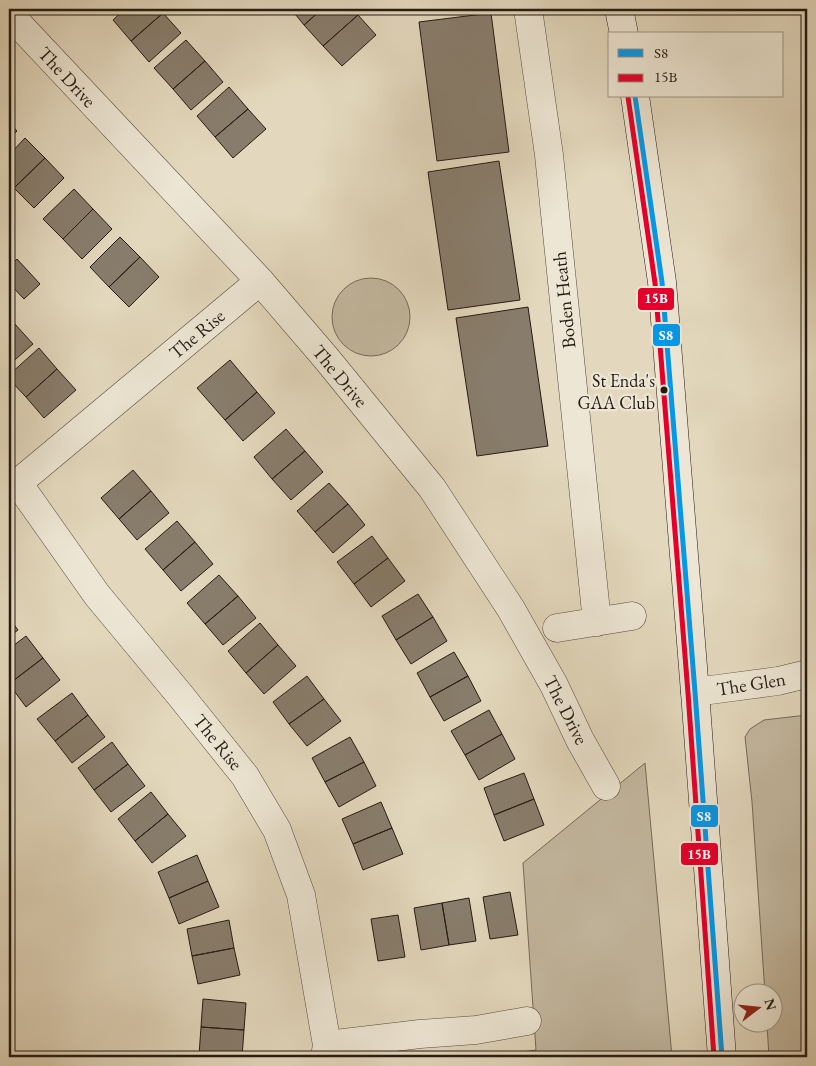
<svg xmlns="http://www.w3.org/2000/svg" width="816" height="1066" viewBox="0 0 816 1066" font-family="'EB Garamond',serif">
	<style>
		.green { fill: #c3b8a0; stroke: #746a5a }
		.building { fill: #887d6c; stroke: #251b14 }
		.lines { fill: none; stroke-linecap: round; stroke-linejoin: round }
		.street-casing { stroke: #544a3e; stroke-width: 29 }
		.secondary-casing { stroke: #251b14; stroke-width: 29 }
		.street { stroke: #ede6d4; stroke-width: 28 }
		.secondary { stroke: #ede6d4; stroke-width: 28 }
		.bus-1-casing { stroke: #ede6d4; stroke-width: 9 }
		.bus-2-casing { stroke: #ede6d4; stroke-width: 9 }
		.bus-1 { stroke: #0498e8; stroke-width: 5 }
		.bus-2 { stroke: #e4002b; stroke-width: 5 }
		.bus-dot { fill: #251b14; stroke: #ede6d4; stroke-width: 2 }
		.labels { text-anchor: middle; dominant-baseline: central; stroke-width: 4.5; stroke-linejoin: round; paint-order: stroke }
		.bus-label { font-size: 18px; fill: #251b14; stroke: #ede6d4; text-anchor: end }
		.street-label { font-size: 19px; fill: #251b14; stroke: #ede6d4 }
		.line-badge { stroke: #ede6d4; stroke-width: 2 }
		.badge-label { font-size: 14px; text-anchor: middle; font-weight: bold; fill: #fff }
	</style>
	<rect width="100%" height="100%" fill="#e3d8bd"/>
	<filter id="stains"><feTurbulence type="fractalNoise" baseFrequency=".004" numOctaves="4"/><feColorMatrix values="0 0 0 0 .2 0 0 0 0 .09 0 0 0 0 .02 0 0 0 .5 -.17"/></filter>
	<radialGradient id="worn" r=".72"><stop offset=".6" stop-color="#630" stop-opacity="0"/><stop offset="1" stop-color="#630" stop-opacity=".3"/></radialGradient>
	<path class="green" d="M332 317a39 39 0 1 1 78 0a39 39 0 1 1-78 0Z
		M807,715V1057H769L767,1024H774V994L765,993L752,802L745,737L750,729L764,720Z
		M645,763L672,1057H488L536,1050L523,863Z"/>
	<path class="building" d="M125,9H160L163,13L131,41L113,20Z
		M291,9H322L304,25Z
		M322,9H353L358,15L323,46L304,25Z
		M163,13L181,33L149,62L131,41Z
		M491,13L509,152L437,161L419,22Z
		M358,15L376,35L342,66L323,46Z
		M186,40L205,61L173,89L154,68Z
		M205,61L223,82L191,110L173,89Z
		M229,87L248,109L215,137L197,116Z
		M248,109L266,129L233,158L215,137Z
		M9,122L17,131L9,139Z
		M25,138L45,158L14,188L9,183V155Z
		M45,158L64,178L34,208L14,188Z
		M499,161L520,300L448,310L428,172Z
		M74,189L93,209L63,239L43,219Z
		M93,209L112,229L82,259L63,239Z
		M120,237L140,257L109,287L90,267Z
		M140,257L159,277L129,307L109,287Z
		M17,259L40,284L24,299L9,283V267Z
		M528,307L548,446L477,456L456,318Z
		M9,317L14,323L9,328Z
		M14,323L33,344L9,365V328Z
		M39,348L57,369L26,397L9,379V375Z
		M230,360L257,392L225,420L197,388Z
		M57,369L76,390L44,418L26,397Z
		M257,392L275,413L243,441L225,420Z
		M286,429L305,451L272,479L254,457Z
		M305,451L323,472L291,500L272,479Z
		M133,470L151,491L119,519L101,498Z
		M329,483L348,504L315,532L297,511Z
		M151,491L169,513L137,540L119,519Z
		M348,504L365,525L333,553L315,532Z
		M177,521L195,542L163,570L145,549Z
		M372,536L388,558L354,584L337,562Z
		M195,542L213,564L181,591L163,570Z
		M388,558L405,581L371,607L354,584Z
		M219,575L238,596L205,624L187,603Z
		M418,594L433,617L396,640L382,616Z
		M238,596L256,618L223,645L205,624Z
		M433,617L447,641L411,664L396,640Z
		M9,618L18,630L9,637Z
		M260,623L278,645L246,673L228,651Z
		M26,636L43,658L9,684V649Z
		M278,645L296,666L264,694L246,673Z
		M454,652L468,676L430,697L417,673Z
		M43,658L60,680L26,707L9,684Z
		M307,676L324,699L289,724L273,702Z
		M468,676L481,701L444,721L430,697Z
		M72,693L88,715L55,741L37,719Z
		M324,699L341,721L307,746L289,724Z
		M489,710L502,734L465,755L451,731Z
		M88,715L105,737L72,763L55,741Z
		M502,734L515,759L479,780L465,755Z
		M350,737L364,762L325,782L312,758Z
		M112,742L128,764L94,790L78,768Z
		M364,762L376,786L339,807L325,782Z
		M128,764L145,786L111,812L94,790Z
		M524,773L534,799L494,815L484,788Z
		M151,792L168,814L135,841L118,819Z
		M534,799L544,825L504,841L494,815Z
		M381,802L392,828L353,844L342,819Z
		M168,814L186,836L152,863L135,841Z
		M392,828L403,854L363,870L353,844Z
		M197,855L208,881L169,898L158,872Z
		M208,881L219,907L179,924L169,898Z
		M510,892L518,935L490,939L483,897Z
		M469,898L476,941L449,945L442,903Z
		M442,903L449,945L421,950L414,908Z
		M398,915L405,957L378,961L371,919Z
		M229,920L234,948L192,956L187,929Z
		M234,948L240,975L198,984L192,956Z
		M203,999L246,1003L244,1030L201,1027Z
		M201,1027L244,1030L242,1057L199,1055Z"/>
	<g class="lines">
		<g class="street-casing">
			<path id="street" d="M528,9L549,155L597,622
				M9,14L260,281L326,358L432,488L511,609L554,685L580,740L606,786
				M260,281L18,483L97,595L180,695L245,776L277,830L301,895L327,1045L325,1057
				M557,628L632,616
				M695,692L778,681L807,674
				M327,1045L420,1034L476,1030L527,1021"/>
		</g>
		<g class="secondary-casing">
			<path id="secondary" d="M619,9L624,34
				M635,96L662,282L695,692L722,1057"/>
		</g>
		<use href="#street" class="street"/>
		<use href="#secondary" class="secondary"/>
		<g class="bus-1-casing">
			<path id="bus-1" d="M635,96L662,282L695,692L722,1057"/>
		</g>
		<g class="bus-2-casing">
			<path id="bus-2" d="M628,97L655,283L688,693L714,1057"/>
		</g>
		<use href="#bus-1" class="bus-1"/>
		<use href="#bus-2" class="bus-2"/>
	</g>
	<circle class="bus-dot" cx="664" cy="390" r="4.5"/>
	<g class="labels">
		<g class="bus-label">
			<text x="655" y="380">St Enda's<tspan x="655" dy="22">GAA Club</tspan></text>
		</g>
		<g class="street-label">
			<text transform="translate(67 77) rotate(47)">The Drive</text>
			<text transform="translate(564 300) rotate(-96)">Boden Heath</text>
			<text transform="translate(197 334) rotate(-40)">The Rise</text>
			<text transform="translate(340 376) rotate(50)">The Drive</text>
			<text transform="translate(751 684) rotate(-9)">The Glen</text>
			<text transform="translate(566 710) rotate(63)">The Drive</text>
			<text transform="translate(218 742) rotate(51)">The Rise</text>
		</g>
	</g>
	<g class="line-badge">
		<rect x="637" y="287" width="38" height="24" rx="5" fill="#e4002b"/>
		<rect x="652" y="323" width="29" height="24" rx="5" fill="#0498e8"/>
		<rect x="690" y="804" width="29" height="24" rx="5" fill="#0498e8"/>
		<rect x="680" y="842" width="39" height="24" rx="5" fill="#e4002b"/>
	</g>
	<g class="badge-label">
		<text x="656" y="303">15B</text>
		<text x="666" y="340">S8</text>
		<text x="704" y="821">S8</text>
		<text x="699" y="859">15B</text>
	</g>
	<rect width="816" height="1066" fill="none" stroke="#e3d8bd" stroke-width="30"/>
	<rect x="10" y="10" width="796" height="1046" fill="none" stroke="#251b14" stroke-width="2.5"/>
	<rect x="15" y="15" width="786" height="1036" fill="none" stroke="#251b14"/>
	<rect x="608" y="32" width="175" height="65" fill="#ede6d4" stroke="#9d9587"/>
	<rect x="618" y="49" width="25" height="8" fill="#0498e8" stroke="#9d9587"/>
	<text x="654" y="58" font-size="15" fill="#251b14">S8</text>
	<rect x="618" y="74" width="25" height="8" fill="#e4002b" stroke="#9d9587"/>
	<text x="654" y="82" font-size="15" fill="#251b14">15B</text>
	<g transform="translate(758 1008) rotate(74)"><circle r="24" fill="#ede6d4" stroke="#9d9587"/>
	<path d="M0-4L9 19L0 12L-9 19Z" fill="#8f2418"/>
	<text y="-8" font-size="14" font-weight="bold" text-anchor="middle" fill="#251b14">N</text>
	</g>
	<rect width="100%" height="100%" filter="url(#stains)"/>
	<rect width="100%" height="100%" fill="url(#worn)"/>
</svg>
